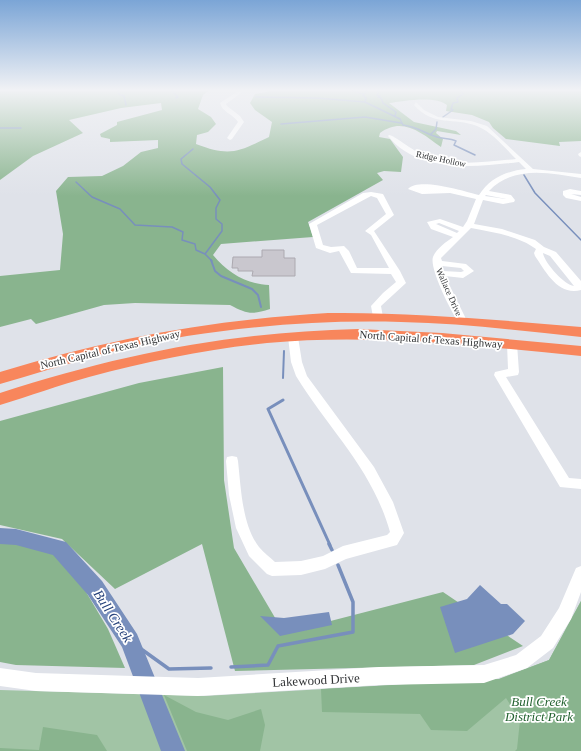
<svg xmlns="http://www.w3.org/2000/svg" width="581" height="751" viewBox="0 0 581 751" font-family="Georgia,serif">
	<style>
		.green { fill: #a1c4a5 }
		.forest { fill: #89b48e }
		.water { fill: #788fbc }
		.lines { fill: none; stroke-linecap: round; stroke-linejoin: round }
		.stream-far3 { stroke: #788fbc; stroke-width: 1.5 }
		.stream-far2 { stroke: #788fbc; stroke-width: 2 }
		.stream-far1 { stroke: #788fbc; stroke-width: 3 }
		.stream { stroke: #788fbc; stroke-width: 3.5 }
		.river { fill: #788fbc; fill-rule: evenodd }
		.building { fill: #c9c7ce; stroke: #aca9b0 }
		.minor { fill: #fff; fill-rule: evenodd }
		.highway { fill: #f8865c; fill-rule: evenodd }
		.labels { text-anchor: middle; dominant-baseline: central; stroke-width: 3.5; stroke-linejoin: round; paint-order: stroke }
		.far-street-label { font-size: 9px; fill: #323436; stroke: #fff }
		.street-label { font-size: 11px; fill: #323436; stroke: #fff }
		.near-street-label { font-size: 13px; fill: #323436; stroke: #fff }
		.near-park-label { font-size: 13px; font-style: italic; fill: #236230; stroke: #fff }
		.near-water-label { font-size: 14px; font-style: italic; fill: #25417a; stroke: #fff }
	</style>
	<rect width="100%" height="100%" fill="#dfe2e9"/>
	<path class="green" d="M581,601V751H0V690L204,696L499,679L549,660Z"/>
	<path class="forest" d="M0,91H208L203,95L198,109L211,117L216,124L208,132L197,135L196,144C230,157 238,152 269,137L272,122L255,110L250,103L255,94L271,91H581V141L559,142L560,146L506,139L493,128L489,122L472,115L446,111L447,105C436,95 402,101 389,103L414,122L456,131L461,135L437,131L436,133L443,139L441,147C422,133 402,116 380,133L379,137L390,139L403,157L401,172L384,171L377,173L383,180L308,222L313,237L221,244L213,255C228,273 246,284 269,285L270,309C252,315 247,314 230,305L135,303L104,305L36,324L31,319L0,327V276L60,270L63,234L56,191L68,177L102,176L123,166L141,152L158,148V140L110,142V139L101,137L100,134L117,125V122L162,110L161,103L121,108L69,120L83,133L33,156L0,180Z
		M223,367L224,480L234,548L284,633L443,592L523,646L474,665L235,671L202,544L115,589L62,539L0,525V421L139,383Z
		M10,542L63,553L108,629L125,668L16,665L0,662V544Z
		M581,601V751H515L517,749L520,720L506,698L467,731L431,730L420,714L322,712L321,689L499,679L549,660Z
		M164,695L196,712L228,720L261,709L265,725L260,751H187Z
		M43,727L97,735L107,751H0V748L39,750Z"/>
	<path class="water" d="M480,585L501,604H507L525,621L513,634L455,653L440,607L467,599Z
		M329,612L332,625L280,636L260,616L284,618Z"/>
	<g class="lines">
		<path class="stream-far3" d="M118,91L119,94L124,96L126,105
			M172,91L178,97L176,98
			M353,91L364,94
			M367,91L363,95L366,98L365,102L400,119L403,125C418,127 424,133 437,137C443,139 450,138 456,141L454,145L475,155
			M379,91L377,95L380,96L378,97L381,98L383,103L396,112L395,116
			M256,97L317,98L365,102
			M443,117L453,110L451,109L453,103L458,102L457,98L463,94L461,91
			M281,124L365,117L401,123
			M0,128H21
			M431,134L436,129L437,122
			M193,149L181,159L182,164L210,187L220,200L216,208V219L222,224V231L205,254L212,261
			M524,175L535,193L581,240
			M76,182L92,197L120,209L135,225L172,227L183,232L182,240L195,244L196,250L205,254"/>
		<path class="stream-far2" d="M211,260L215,271L221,276L252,289L258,295L261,307
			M283,378L284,351"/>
		<path class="stream-far1" d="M283,400L268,409L330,545"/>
		<path class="stream" d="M329,544L332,550
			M130,641L169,669L211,668
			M231,667L268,665L278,646L353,632V602L338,565"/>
		<path class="river" d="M0,528L16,529L66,542L102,581L137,634L185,751H161L122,647L88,595L53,555L16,545L0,544Z"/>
	</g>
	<path class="building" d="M262,250H284V258H295V276H252L253,271H238V268H232L233,257H262Z"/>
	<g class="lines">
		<path class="minor" d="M238,91H244L226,104L227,106L240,116L244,122L232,139L230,140L227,138L238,122C233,114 222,112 220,103Z
			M416,102L424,110L438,117L471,121L487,126L533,169L581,174V178C549,173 514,165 489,191L511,195L515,200L514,202L503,204L483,200L474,224L502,229L535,240L544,247L556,252L581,281V290C558,296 546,272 535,256L534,253L536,249C519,236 492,232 471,228L441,258L442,261L466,264L474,271L463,278L445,276L467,321L462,324L459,323C451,312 429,268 433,257C436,249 446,242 453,237L431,229L427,222L440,219L463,227L467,221L476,199L450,193L422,194L408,189C419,177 463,191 479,195C490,178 506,171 526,169L519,162C476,167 419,174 388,136L389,135C392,134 415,152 423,155C451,167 486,162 516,159C504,147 492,132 477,126C454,117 433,127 414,105ZM486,195L506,199L485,196ZM439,223L459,231L457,233L436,224ZM543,253L550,256L574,286C564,285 544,262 543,253ZM442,266L461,268L464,271L461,272L443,271Z
			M581,152V157L579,156L578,154Z
			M570,189L581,191V195L571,194L581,197V201L566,198L563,195V191Z
			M371,192L383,194L394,215L374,231L400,271L406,283L381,306L383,317L378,320L373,317L371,306L383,293L396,282L391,274L351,273L339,251L330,253L316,248L309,224L363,193ZM371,196L377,198L386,214L365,231L371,235L389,268H357L349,251L344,246L331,247L323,245L317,225Z
			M293,334L298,337L302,362L307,376L374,467L393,502L404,533L397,545L346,559L325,569L301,575L272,576L267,574L249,556L236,528L229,495L226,461L227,457L232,456L237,457L238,461C241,488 242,525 259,547C264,553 270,557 275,562L301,561L323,556L343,546L387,535L390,532C372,468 329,430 296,376L291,362L288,337Z
			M512,341L517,344L519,372L518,375L506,377L569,478L581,479V489L560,487L494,375L495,372L508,369L507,344Z
			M581,566V592L571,619L553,648L527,668L484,683L379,685L198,696L36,691L0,686V668L36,673L198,678L379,667L484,665L516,655L541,636L559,608L576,568Z"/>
		<path class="highway" d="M328,313C413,312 496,320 581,327V337C521,331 461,323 401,322C329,320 258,325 187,336C123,346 62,366 0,384V372C110,338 213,320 328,313Z
			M358,329L442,333L581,346V356C477,346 372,333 267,343C207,349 148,361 89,377C59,385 30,396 0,405V393C121,354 231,332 358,329Z"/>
	</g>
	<linearGradient id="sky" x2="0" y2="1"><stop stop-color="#7ba5d6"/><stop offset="0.46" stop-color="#f1f2f5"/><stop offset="1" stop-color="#f1f2f5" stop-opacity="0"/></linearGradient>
	<rect width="581" height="196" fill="url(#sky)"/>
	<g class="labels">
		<g class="far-street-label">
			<text transform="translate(441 159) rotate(12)">Ridge Hollow</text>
			<text transform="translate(449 292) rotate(66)">Wallace Drive</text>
		</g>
		<g class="street-label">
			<text transform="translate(431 339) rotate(4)">North Capital of Texas Highway</text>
			<text transform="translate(110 349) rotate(-13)">North Capital of Texas Highway</text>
		</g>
		<g class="near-street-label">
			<text transform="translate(316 680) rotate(-3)">Lakewood Drive</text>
		</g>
		<g class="near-park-label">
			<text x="539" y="701">Bull Creek<tspan x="539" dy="15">District Park</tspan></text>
		</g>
		<g class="near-water-label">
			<text transform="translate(113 616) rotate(57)">Bull Creek</text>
		</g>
	</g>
</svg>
